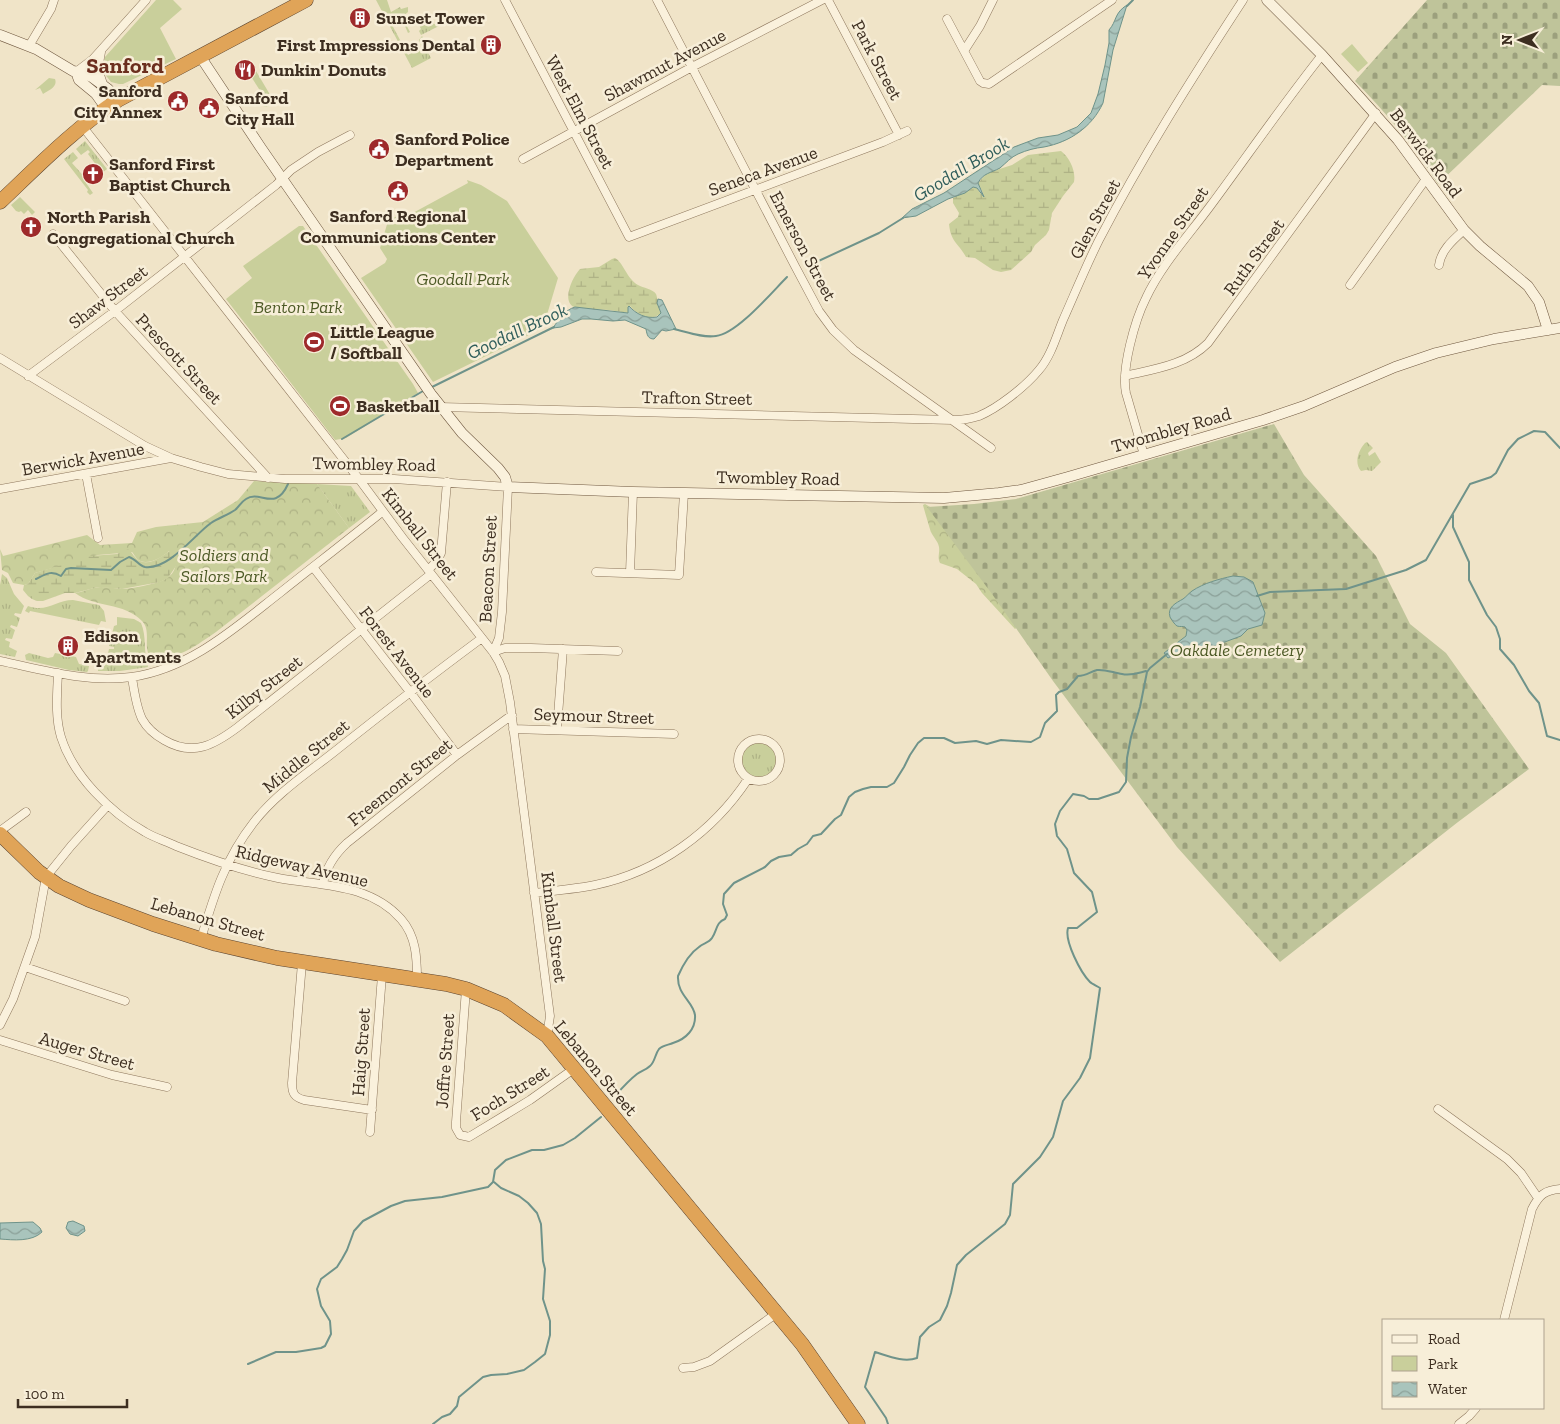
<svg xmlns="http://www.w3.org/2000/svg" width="1560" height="1424" viewBox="0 0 1560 1424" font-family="'Zilla Slab',serif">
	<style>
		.grass { fill: url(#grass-tufts) }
		.forest { fill: url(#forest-crowns) }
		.wetland { fill: url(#wetland-marsh) }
		.cemetery { fill: url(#cemetery-stones) }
		.park { fill: #c9cf9b }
		.water { fill: url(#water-waves); stroke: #6f938a }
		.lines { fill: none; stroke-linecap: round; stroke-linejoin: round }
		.stream { stroke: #6f938a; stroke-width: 2 }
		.street-casing { stroke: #8d765c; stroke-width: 9 }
		.secondary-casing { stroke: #6f573f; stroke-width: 11 }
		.highway-casing { stroke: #5b4430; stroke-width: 15 }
		.street { stroke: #faf1dc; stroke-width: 8 }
		.secondary { stroke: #faf1dc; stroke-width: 10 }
		.highway { stroke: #e0a458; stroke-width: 14 }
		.labels { text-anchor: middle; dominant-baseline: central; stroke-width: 5; stroke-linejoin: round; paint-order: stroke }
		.poi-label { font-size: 18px; font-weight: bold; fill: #3d2e20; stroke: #f7eed8; text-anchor: start }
		.street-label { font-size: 18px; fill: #3d2e20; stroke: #f7eed8 }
		.park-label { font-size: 18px; font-style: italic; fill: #4d5a26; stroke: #f7eed8 }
		.water-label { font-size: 19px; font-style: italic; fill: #2f5d5a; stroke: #f7eed8 }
		.district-label { font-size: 22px; font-weight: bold; fill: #6b2e1e; stroke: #f7eed8 }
	</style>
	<defs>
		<pattern id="grass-tufts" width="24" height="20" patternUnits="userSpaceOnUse" patternTransform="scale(1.25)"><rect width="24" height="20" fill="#c9cf9b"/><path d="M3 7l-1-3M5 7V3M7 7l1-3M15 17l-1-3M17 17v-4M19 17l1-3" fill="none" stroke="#aeb285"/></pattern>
		<pattern id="forest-crowns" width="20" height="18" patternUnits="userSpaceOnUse" patternTransform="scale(1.25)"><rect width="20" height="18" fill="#c9cf9b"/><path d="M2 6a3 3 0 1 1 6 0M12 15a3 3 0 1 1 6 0" fill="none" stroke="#aeb285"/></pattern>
		<pattern id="wetland-marsh" width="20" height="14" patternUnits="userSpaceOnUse" patternTransform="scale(1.25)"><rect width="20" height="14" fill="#c9cf9b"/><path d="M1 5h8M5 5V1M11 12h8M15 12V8" fill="none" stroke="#aeb285"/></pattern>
		<pattern id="cemetery-stones" width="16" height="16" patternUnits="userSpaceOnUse" patternTransform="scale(1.25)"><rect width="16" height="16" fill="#bfc49a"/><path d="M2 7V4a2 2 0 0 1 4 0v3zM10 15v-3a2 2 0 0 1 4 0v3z" fill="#9ca07d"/></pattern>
		<pattern id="water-waves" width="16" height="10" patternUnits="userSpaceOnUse" patternTransform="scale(1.25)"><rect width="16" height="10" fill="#a9c4bc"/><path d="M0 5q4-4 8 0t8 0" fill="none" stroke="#8ba098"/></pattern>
	</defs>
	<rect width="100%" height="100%" fill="#f0e4c8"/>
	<path class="grass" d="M376,0H387L391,12L400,7L401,9L408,7V12L402,17L410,32L408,33L401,17L391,23L408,55L422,47L419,40L422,36L427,44L424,45L431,58L412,68Z
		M425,20L439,26L421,35L419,31L421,29L418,23Z
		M256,71L272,98L271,104L266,107L263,106L268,103L250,75Z
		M49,78L55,79C58,87 49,90 43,94L40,88L35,90Z
		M85,141L107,169L102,173L88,154L90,152L88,150L81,155L76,149Z
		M73,152L78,158L72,163L88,181L86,183L93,193L90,195L87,192L88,190L64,159Z
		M20,197L35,212L32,215L28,210L24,214L21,211L19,212L16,211L11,205Z
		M1367,442L1373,448L1368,453L1369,456L1375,452L1381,462L1372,471L1366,470L1361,471C1354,463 1358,451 1365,443Z
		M317,484L351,486L370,512L349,528Z
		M2,574L7,578L14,594L24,606L21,614L15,613L14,615L20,618L17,627L11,625L10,627L15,630L12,639L6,638L5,640L10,642L9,647L17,651L15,657L0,654V585Z
		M73,600L99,605L104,611L106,622L101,621L99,625L30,611L29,613L25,611L28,606C47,613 56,600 73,600Z
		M117,617L134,619L141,623C147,637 143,651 148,667L120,671H98V667L105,666L106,660L113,661V659L107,658L109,649H114V647L109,646L111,637H115V635L112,634L114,626L117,625Z
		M29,653L48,658L53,657L55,653L76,657L79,664L89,666L88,671L87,672L69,670L26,660L25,655Z
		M742 760a17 17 0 1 1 34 0a17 17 0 1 1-34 0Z"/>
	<path class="forest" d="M254,481L317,484L349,528L216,632C195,646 179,660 151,658C142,648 152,631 142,621C124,602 95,608 75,593C83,592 92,587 101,587C107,587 114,588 120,589C128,589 136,587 143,586C161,582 178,579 176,556L169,551C163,557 146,567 137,559C137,559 133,553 132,552L98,555L35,573L28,584L24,585L13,583L8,573L2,570L0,549L3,556L87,535L100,545L132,543L137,532L156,527L203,522L238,500Z
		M925,504L949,518L1019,626L1015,629L982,593L976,584L957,569L940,563C937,557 940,553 939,547C938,541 933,537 931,532C930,529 923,506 923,505Z"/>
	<path class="wetland" d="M1061,151C1070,158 1076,171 1074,182L1063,196L1052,213L1049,230L1046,235L1035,245L1031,252L1011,270L1001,272L993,270L975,258L966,257C958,242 951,243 949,224L958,217L959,213L953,203V198L973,187L977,188L981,194L983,193L978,183L987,173L1012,165L1028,155Z
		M615,258C623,262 627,279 638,285C643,288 653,289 656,294C657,296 660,310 661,313C652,322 637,315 630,306L628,309V313C622,312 615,311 609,310C598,309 584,311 574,307C561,301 573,276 580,269L599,267L612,259Z
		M128,549C132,552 135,559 140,561C151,566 163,555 171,550L174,551L177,559L176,566L168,578L160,582L122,589L98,587L75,593H65L43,601H37L32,599L28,596L23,590L24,585L28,584L35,573L90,556L117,554Z"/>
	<path class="cemetery" d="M1427,0H1560V86L1542,85L1438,184C1415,146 1386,113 1355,81Z
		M1274,424L1304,475L1376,556L1410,624L1446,653L1529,769L1458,822L1280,962L1177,847L1053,681L992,594L927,507L974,504L1016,499Z"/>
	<path class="park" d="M156,0H173L182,9L160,28L176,59L123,84H119L111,82L104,73L103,66L105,57Z
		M1352,44L1368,63L1358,72L1341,54Z
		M467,180L481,185L507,201L558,278L543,328L433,382L361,278L385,263L387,259L380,248L388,221L397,216L400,220L468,183Z
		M299,226H303L413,384L418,393L346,438L335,440L226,299L252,278L243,266Z"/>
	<path class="water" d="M1127,5L1113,50L1103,103C1092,127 1070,142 1044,147C1035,148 1027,150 1018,154C1011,157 1006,163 1000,168C991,173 983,173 978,183L984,197L977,188L973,187L965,193L948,199L916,216L902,218L912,209L944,193L1014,147L1038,138L1058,135L1077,127L1091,113L1098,94L1105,65L1109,43V30C1117,21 1114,13 1127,5Z
		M658,299L662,300L676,329L666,331L662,330L654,339C648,339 647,335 646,329L625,320L613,321L591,319H582L561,327L553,328C559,319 565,310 575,307L628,313V307L629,306C636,314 646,319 657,317L661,313L657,303Z
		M1233,576L1244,577L1253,582L1265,613L1262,625L1248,629L1241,636L1214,646L1202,650L1192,647L1187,648L1168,658L1164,653L1186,636L1187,630L1185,627C1183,626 1180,627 1177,626C1175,625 1171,619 1170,617C1167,607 1176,603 1183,599C1186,597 1188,594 1192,591C1204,583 1219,579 1233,576Z
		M73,1221L84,1226L85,1231L78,1236L70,1234L66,1228L68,1222Z
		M33,1222L40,1228L42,1232C32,1242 13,1240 0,1239V1223Z"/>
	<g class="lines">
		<path class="stream" d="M1127,6L1133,0
			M812,264L879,233L903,218
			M674,329C687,332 702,338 716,336C737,334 772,292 787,277
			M430,388L554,327
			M342,439L423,391
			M1453,515V527L1469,562V580L1487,615L1496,627L1500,639V649L1514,665L1529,691L1539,703L1547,736L1560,740
			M36,579C46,574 51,570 61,576L66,569L71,568L111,570L120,562L129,557C136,559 139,566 145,567C169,570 194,535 211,523C218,518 228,515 235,510C239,507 241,502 246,499C260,489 275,513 288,484
			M1257,596L1270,592L1346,589L1406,570L1426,560L1470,484L1491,477L1496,473L1508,450L1518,439L1534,431L1545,432L1560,448
			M615,1096C622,1088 628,1081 637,1074C641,1071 646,1070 650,1066C655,1062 655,1054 659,1049C663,1045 669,1045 673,1043C686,1039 696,1029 695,1015C693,1001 677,995 678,976C682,967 690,953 699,947C703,943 709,943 712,938C717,931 716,922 725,919L727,915L723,904L724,894L734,883L765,867L771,861L779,857L791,855L798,849L807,844L813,836L821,834L835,819L841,815L849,797L855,792L863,789L871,787H887L894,783L904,767L910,755L918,743L924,738H944L955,743L976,741L987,744L1001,740L1031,742L1040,737L1045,723L1057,711L1056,695L1059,692L1067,689L1078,676C1086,676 1090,672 1097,670C1105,669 1114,673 1122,674C1131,676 1138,673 1146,671
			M248,1364L276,1352H296L321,1348L325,1346L331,1334L330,1321L321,1306L317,1289L321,1279L337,1267L342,1259L347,1250L354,1231L363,1221L391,1206L405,1201L442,1197L488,1187L493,1182L495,1170L506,1160L532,1150H544L563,1145L575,1138L601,1117
			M433,1424L442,1417L450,1414L457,1406L459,1397L483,1377L491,1375L507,1374L524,1370L535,1362L545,1354L550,1335V1321L543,1299L545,1269L543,1261L541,1224L537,1213L528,1203L519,1196L501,1188L494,1182
			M888,1424L886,1418L865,1387L875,1352C888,1356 904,1363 917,1358L920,1337L929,1327L940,1320L947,1306L951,1293L957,1265L966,1255L1005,1224L1010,1215L1013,1184L1040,1157L1053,1137L1063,1101L1080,1078L1090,1058L1100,988C1097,986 1092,984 1090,982C1081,973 1064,941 1068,928H1077L1097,912L1092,892L1074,873L1067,849L1057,836L1055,824L1060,811L1073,794L1084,796L1089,799H1098L1119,792L1126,782L1127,758L1131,737L1140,707L1147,672L1150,668L1167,654"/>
		<g class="street-casing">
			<path id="street" d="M505,0L629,237L883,142L907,131
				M657,0L795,266L819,311L833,330L854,350L991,448
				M828,0L899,135
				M947,19L980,81L983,83L989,84L1112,0
				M29,46L51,9L54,0
				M964,51L980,26L993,0
				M101,52L98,69L103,84
				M76,72L93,59L146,0
				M83,127L359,479L402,537L493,652L499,662L505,676L510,702L550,1016L547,1036
				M523,159L692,67L822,0
				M53,234L115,311L268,478
				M1439,265C1441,250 1453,240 1464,230
				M1350,285L1426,179
				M0,358L145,446L171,458L201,467L228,474L285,479H394L508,487L502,612L499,638L493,652
				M28,376L115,311L276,185L291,170L318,152L350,135
				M1125,376C1155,369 1186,365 1208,343L1376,113
				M440,407L953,420C961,420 970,419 979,416C998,408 1025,387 1039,370C1051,356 1056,337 1063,320C1075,293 1086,266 1099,240C1142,157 1192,78 1243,0
				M1144,455L1126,393C1121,369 1135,320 1146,298C1162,264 1189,235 1211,205C1248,155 1283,104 1322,55
				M86,474L98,538
				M0,489L171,458
				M313,567L410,692L457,755
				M428,570L437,561L441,553L447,482
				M596,572L679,575L684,493
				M630,573L633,492
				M493,652L505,648H531L618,651
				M0,661C43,670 87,683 131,677C190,669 236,627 281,592C315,565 349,539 382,512
				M58,673C57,695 55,717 61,737C73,776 111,813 145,832C155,838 166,841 176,846C209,859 243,871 278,878C320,886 369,883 401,919C416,936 417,957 417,979
				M132,677C134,691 136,706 142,719C147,728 155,735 164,740C193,757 214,745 238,727L431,574
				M513,729L674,734
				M557,729L563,649
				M738 760a21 21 0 1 1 42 0a21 21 0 1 1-42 0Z
				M0,831L26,812
				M323,884C326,867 334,855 347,843L457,755L512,715
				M534,893C554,891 575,889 595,885C658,872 713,832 748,779
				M201,939C214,895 225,859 254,822C276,794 306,774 334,752C383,713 432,675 482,638
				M302,963L292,1083C292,1093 294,1097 304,1100L372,1110
				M25,967L125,1001
				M466,989L456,1122V1128L460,1135L469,1137L530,1100L575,1068
				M0,1025L13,999L35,937L46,877L71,846L108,805
				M0,1040L112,1075L167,1087
				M1438,1109L1507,1159L1521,1173L1538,1198
				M370,1132L382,975
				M1504,1320L1532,1209C1539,1195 1545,1190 1560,1189
				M683,1368L694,1367L710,1361L777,1313
				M1459,1424L1469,1416L1476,1408"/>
		</g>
		<g class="secondary-casing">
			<path id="secondary" d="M1267,0L1322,55L1398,140L1464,230L1480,246L1528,286L1539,302L1548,330
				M0,35L36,49L73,71L84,73L93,78L108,89L118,100
				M200,56L261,148L431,394L462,433L498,468L505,477L508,487L633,492L944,498L999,493L1021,490L1068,477L1263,420L1304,406L1395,367L1436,353L1494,339L1560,328
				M76,72L79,80L96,94L106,108"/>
		</g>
		<g class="highway-casing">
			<path id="highway" d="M0,202C36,168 76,127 118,100L306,0
				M0,834L39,872L59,886L89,900L153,924L216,944L277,958L446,984L466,989L504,1005L547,1036L802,1344L858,1424"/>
		</g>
		<use href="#street" class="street"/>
		<use href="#secondary" class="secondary"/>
		<use href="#highway" class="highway"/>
	</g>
	<defs>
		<g id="building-disc" transform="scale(1.125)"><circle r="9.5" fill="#9e2a2b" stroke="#f7eed8"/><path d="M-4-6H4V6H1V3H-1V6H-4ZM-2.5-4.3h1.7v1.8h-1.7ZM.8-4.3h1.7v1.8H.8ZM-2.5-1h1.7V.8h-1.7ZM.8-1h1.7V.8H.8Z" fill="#fff"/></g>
		<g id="restaurant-disc" transform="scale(1.125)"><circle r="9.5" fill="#9e2a2b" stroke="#f7eed8"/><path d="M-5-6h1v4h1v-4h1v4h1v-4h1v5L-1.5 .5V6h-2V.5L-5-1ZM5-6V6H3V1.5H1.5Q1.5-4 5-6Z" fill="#fff"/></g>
		<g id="civic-disc" transform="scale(1.125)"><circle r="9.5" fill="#9e2a2b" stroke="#f7eed8"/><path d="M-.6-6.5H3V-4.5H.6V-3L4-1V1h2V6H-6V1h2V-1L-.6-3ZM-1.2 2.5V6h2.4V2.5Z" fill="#fff"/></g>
		<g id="church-disc" transform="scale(1.125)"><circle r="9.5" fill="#9e2a2b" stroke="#f7eed8"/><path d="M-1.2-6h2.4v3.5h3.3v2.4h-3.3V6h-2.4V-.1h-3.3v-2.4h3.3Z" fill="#fff"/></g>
		<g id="stadium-disc" transform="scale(1.125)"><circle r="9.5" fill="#9e2a2b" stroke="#f7eed8"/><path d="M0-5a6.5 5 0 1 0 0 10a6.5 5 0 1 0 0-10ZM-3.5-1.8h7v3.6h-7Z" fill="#fff"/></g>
	</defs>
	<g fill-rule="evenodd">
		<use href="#building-disc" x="360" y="18"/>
		<use href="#building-disc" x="491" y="45"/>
		<use href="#restaurant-disc" x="245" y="70"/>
		<use href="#civic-disc" x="178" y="101"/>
		<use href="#civic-disc" x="209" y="108"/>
		<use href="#civic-disc" x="379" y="149"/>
		<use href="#church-disc" x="93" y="174"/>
		<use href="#civic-disc" x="398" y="191"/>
		<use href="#church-disc" x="31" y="227"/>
		<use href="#stadium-disc" x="314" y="342"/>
		<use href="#stadium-disc" x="340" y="406"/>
		<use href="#building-disc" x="68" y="646"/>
	</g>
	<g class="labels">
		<g class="poi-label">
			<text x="376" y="18">Sunset Tower</text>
			<text x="475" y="45" text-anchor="end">First Impressions Dental</text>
			<text x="261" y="70">Dunkin' Donuts</text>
			<text x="162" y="91" text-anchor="end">Sanford<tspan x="162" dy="21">City Annex</tspan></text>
			<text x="225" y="98">Sanford<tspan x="225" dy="21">City Hall</tspan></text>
			<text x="395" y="139">Sanford Police<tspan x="395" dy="21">Department</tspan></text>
			<text x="109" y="164">Sanford First<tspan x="109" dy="21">Baptist Church</tspan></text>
			<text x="398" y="216" text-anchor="middle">Sanford Regional<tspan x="398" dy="21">Communications Center</tspan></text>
			<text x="47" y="217">North Parish<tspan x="47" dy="21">Congregational Church</tspan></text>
			<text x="330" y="332">Little League<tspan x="330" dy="21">/ Softball</tspan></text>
			<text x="356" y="406">Basketball</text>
			<text x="84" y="636">Edison<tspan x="84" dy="21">Apartments</tspan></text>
		</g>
		<g class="street-label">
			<text transform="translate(877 60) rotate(62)">Park Street</text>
			<text transform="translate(665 65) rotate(-28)">Shawmut Avenue</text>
			<text transform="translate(580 112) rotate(62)">West Elm Street</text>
			<text transform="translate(1426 153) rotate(53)">Berwick Road</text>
			<text transform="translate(763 171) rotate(-20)">Seneca Avenue</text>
			<text transform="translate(1095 219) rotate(-62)">Glen Street</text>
			<text transform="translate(1173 233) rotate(-55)">Yvonne Street</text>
			<text transform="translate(803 246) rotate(62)">Emerson Street</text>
			<text transform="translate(1254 257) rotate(-54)">Ruth Street</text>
			<text transform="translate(108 297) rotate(-37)">Shaw Street</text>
			<text transform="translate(179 359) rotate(47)">Prescott Street</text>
			<text transform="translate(697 398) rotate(1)">Trafton Street</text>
			<text transform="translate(1171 430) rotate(-16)">Twombley Road</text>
			<text transform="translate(83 459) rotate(-10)">Berwick Avenue</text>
			<text transform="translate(374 464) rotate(1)">Twombley Road</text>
			<text transform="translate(778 478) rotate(1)">Twombley Road</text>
			<text transform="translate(420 534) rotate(52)">Kimball Street</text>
			<text transform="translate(488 569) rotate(-87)">Beacon Street</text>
			<text transform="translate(397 652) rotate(52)">Forest Avenue</text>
			<text transform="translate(264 687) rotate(-38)">Kilby Street</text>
			<text transform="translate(594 716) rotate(2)">Seymour Street</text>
			<text transform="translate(306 756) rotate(-39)">Middle Street</text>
			<text transform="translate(400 782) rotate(-39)">Freemont Street</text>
			<text transform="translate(302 866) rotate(13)">Ridgeway Avenue</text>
			<text transform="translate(208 919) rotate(16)">Lebanon Street</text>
			<text transform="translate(554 927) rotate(83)">Kimball Street</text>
			<text transform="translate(87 1051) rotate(16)">Auger Street</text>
			<text transform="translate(361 1052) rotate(-86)">Haig Street</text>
			<text transform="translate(445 1061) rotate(-86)">Joffre Street</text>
			<text transform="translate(596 1068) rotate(50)">Lebanon Street</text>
			<text transform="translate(510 1093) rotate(-32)">Foch Street</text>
		</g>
		<g class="park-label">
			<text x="463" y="279">Goodall Park</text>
			<text x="298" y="307">Benton Park</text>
			<text x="224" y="555">Soldiers and<tspan x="224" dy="21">Sailors Park</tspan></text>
			<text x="1237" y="650">Oakdale Cemetery</text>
		</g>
		<g class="water-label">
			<text transform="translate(961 169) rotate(-31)">Goodall Brook</text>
			<text transform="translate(517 331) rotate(-25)">Goodall Brook</text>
		</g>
		<g class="district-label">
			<text x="125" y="65">Sanford</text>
		</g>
	</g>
	<rect x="1382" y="1319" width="162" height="90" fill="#f7eed8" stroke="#ada18e"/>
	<rect x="1392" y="1335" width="25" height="8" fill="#faf1dc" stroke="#ada18e"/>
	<text x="1428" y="1344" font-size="15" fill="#3d2e20">Road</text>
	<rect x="1392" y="1356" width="25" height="15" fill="#c9cf9b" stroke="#ada18e"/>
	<text x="1428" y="1369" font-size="15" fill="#3d2e20">Park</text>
	<rect x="1392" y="1382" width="25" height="15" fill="url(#water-waves)" stroke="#ada18e"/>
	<text x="1428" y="1394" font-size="15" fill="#3d2e20">Water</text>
	<g transform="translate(1520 40) rotate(270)" stroke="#f7eed8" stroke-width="4" paint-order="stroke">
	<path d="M0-4L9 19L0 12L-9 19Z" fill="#3d2e20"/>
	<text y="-8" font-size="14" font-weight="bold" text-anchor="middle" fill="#3d2e20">N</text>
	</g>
	<path d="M18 1399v8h109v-8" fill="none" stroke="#3d2e20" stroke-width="2.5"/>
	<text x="25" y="1399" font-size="15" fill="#3d2e20" stroke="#f7eed8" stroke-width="4" paint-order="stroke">100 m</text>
</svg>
